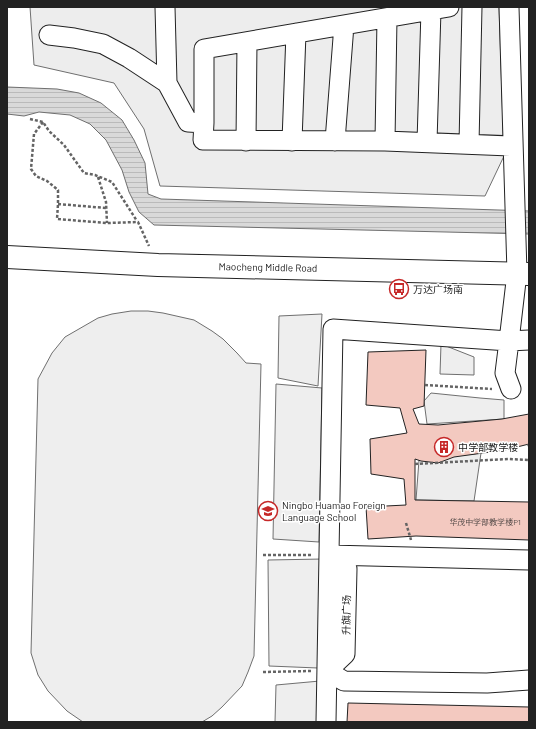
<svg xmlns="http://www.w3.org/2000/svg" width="536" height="729" viewBox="0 0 536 729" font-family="Barlow,'Noto Sans SC',sans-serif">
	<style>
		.green { fill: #eee; stroke: #6f6f6f }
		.parking { fill: #ededed; stroke: #6f6f6f }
		.water { fill: url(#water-rules); stroke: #6f6f6f }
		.building { fill: #f3c9c0; stroke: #222 }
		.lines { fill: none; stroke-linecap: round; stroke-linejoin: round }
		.minor-casing { stroke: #222; stroke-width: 21 }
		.major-casing { stroke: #222; stroke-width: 24 }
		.path { stroke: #646464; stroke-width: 2.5; stroke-dasharray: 3 2; stroke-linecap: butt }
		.minor { stroke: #fff; stroke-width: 19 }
		.major { stroke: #fff; stroke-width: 22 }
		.labels { text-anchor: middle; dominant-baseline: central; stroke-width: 3; stroke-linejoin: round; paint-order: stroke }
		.number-label { font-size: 8px; fill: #564c4a }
		.street-label { font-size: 10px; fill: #222; stroke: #fff }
		.poi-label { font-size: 10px; fill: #222; stroke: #fff; text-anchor: start }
	</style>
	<defs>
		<pattern id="water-rules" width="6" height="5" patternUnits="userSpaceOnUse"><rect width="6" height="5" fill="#d9d9d9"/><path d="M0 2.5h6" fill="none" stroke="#bababa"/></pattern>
	</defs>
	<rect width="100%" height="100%" fill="#fff"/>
	<path class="green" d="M131,311H148L163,313L194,320L212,331L223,339L237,353L246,363L261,364L254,656L248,672L242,686L222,707L212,716L202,722H83L67,711L48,691L38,675L31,653L38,379L52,353L65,337L98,318L112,314Z
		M322,314L318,386L278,378L279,316Z
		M441,344L474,357V375L440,374Z
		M276,384L322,388L319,542L273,539Z
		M431,393L480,398L504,400V419L427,424L424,401Z
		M323,559L318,668L269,666L268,560Z
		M320,681L319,722H275L276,685Z"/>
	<path class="parking" d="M30,7H499L504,156L485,196L160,186L144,129L114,83L34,65Z
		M481,453L474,501L416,500L419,460Z"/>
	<path class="water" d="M7,87L57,89L79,93L101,103L122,120L134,140L145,163L148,194L161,199L529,211V234L154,225L139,212L129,192L122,170L106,140L90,124L70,115L39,112L24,116L7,114Z"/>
	<path class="building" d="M426,350L424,406L413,409L419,424L438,425L502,419L529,414V444L505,450L454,457L438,463L421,461L415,459V500L529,502V540L416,536L368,539L366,507L406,505L404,479L371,474L370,439L407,433L400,408L366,405L368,352Z
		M348,703L529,707V722H347Z"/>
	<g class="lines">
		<g class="minor-casing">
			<path id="minor" d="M165,7L167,83L188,122L204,123V49L449,7
				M49,35L74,38L103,44L129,58L167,83
				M204,123L203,140L385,141L513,146
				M246,141L247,42
				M292,141L296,33
				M335,141L344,25
				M385,141L387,18
				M427,142L431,10
				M469,144L472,7
				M511,389L505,373L509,341L529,340
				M529,560L329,555L347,569L345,654L327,671L344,681L487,683L529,680
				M326,722L333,329L509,341L517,273L509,7"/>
		</g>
		<g class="major-casing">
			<path id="major" d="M7,257L158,265L529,274"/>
		</g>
		<path class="path" d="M30,119L43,122L49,131L64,145L84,173L95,175L112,182L137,221
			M43,122L34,134L31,169L36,176L47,181L58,190V204L57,219L107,223L138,222L149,246
			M98,177L106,202L107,223
			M58,204L106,208
			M425,385L492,389
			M528,444L529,446
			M415,464L508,459L529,460
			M406,523L411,540
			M263,555H313
			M263,672L311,671"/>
		<use href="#minor" class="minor"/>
		<use href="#major" class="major"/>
	</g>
	<defs>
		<g id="bus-ring" transform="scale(1)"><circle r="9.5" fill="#fff" stroke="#c62828" stroke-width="1.5"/><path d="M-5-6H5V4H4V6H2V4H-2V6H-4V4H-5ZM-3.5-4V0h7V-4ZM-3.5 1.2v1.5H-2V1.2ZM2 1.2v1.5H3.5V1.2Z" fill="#c62828"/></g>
		<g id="building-ring" transform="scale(1)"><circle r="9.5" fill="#fff" stroke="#c62828" stroke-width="1.5"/><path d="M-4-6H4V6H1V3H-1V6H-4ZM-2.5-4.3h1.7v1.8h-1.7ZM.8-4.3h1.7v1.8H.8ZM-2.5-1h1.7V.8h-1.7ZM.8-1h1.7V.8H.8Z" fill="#c62828"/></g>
		<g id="school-ring" transform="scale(1)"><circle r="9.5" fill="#fff" stroke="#c62828" stroke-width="1.5"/><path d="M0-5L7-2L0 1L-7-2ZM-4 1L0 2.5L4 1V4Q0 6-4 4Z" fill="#c62828"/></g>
	</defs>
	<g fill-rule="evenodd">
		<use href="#bus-ring" x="399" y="289"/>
		<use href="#building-ring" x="444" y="447"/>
		<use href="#school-ring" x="268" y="511"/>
	</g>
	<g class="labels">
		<g class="number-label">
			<text x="485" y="522">华茂中学部教学楼P1</text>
		</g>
		<g class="street-label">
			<text transform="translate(268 267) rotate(1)">Maocheng Middle Road</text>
			<text transform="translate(346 615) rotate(-89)">升旗广场</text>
		</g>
		<g class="poi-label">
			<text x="413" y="289">万达广场南</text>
			<text x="458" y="447">中学部教学楼</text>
			<text x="282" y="505">Ningbo Huamao Foreign<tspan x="282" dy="12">Language School</tspan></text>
		</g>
	</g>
	<rect width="536" height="729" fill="none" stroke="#222222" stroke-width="16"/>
</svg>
